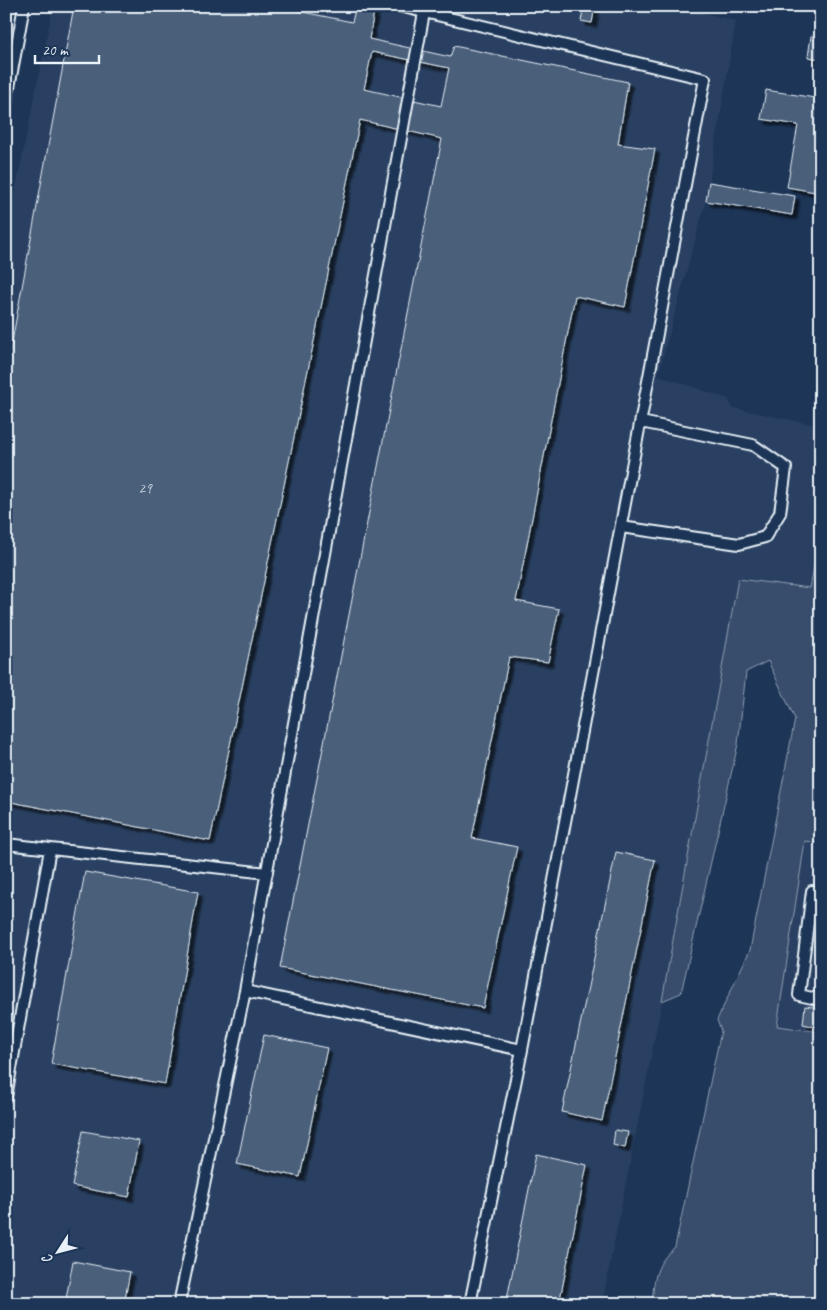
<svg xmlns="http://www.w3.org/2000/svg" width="827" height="1310" viewBox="0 0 827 1310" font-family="Caveat,sans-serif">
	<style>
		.built { fill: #2a4162 }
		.green { fill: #374d6c; stroke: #909fb2 }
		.building { fill: #495e7a; stroke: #e8f1f8; fill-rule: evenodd; filter: url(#shadow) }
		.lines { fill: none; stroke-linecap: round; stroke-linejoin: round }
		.service-casing { stroke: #e8f1f8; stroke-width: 14 }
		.service { stroke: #1d3557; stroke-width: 10 }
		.labels { text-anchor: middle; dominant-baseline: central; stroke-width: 4; stroke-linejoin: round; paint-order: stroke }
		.number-label { font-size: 15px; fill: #c0ccd8 }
	</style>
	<defs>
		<filter id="shadow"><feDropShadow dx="4.5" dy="4.5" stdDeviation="1" flood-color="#0009"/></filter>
	</defs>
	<rect width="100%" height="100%" fill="#1d3557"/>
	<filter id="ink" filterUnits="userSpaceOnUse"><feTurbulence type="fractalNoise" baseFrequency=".02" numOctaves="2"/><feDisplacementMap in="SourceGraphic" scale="10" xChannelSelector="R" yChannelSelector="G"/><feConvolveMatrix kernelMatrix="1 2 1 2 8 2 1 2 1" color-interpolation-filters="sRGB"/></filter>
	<g filter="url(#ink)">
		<path class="built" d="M53,6H675L736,21L706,201L658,375L728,399L733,408L821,426V507L811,588L738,579L662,1001L602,1304H6V236Z
			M805,841L821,843V1032L777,1026Z"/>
		<path class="green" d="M821,529V843L805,841L777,1026L821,1032V1304H652C654,1279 655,1264 675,1247L721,1031L717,1020L750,950L795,719L768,661L746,672L738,744L681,993L662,1001L738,579L810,588Z"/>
		<path class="building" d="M74,6H273L352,22L356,6H375L369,39L450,57L454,46L628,82L618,144L655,149L625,307L575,296L516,601L559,609L548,662L509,657L472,838L517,847L483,1008L280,968L442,139L360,120L210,841L6,801V374ZM372,52L449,68L441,106L364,89Z
			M584,6H595L592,23L581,21Z
			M811,36L821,38V59L808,57Z
			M766,90L821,99V162L815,192L787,187L798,125L761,119Z
			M709,182L795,196L792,215L706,201Z
			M616,852L655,860L602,1121L562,1112Z
			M85,872L198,892L165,1084L51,1064Z
			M805,1006L821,1008V1028L803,1024Z
			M264,1035L327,1048L300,1177L237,1164Z
			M615,1130L628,1132L625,1148L613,1145Z
			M83,1131L139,1141L129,1197L72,1186Z
			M536,1154L587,1165L559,1304H506Z
			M73,1261L130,1272L124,1304H65Z"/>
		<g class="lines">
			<g class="service-casing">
				<path id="service" d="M399,6L705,79L522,1050L470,1304
					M779,6H784
					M6,104L24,6
					M621,527L739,544L765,537L780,513L786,468L753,445L641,422
					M6,844L267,873
					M812,891L799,995L821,1000
					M245,991L522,1050
					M6,1097L50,849
					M179,1304L245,991L425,7"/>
			</g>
			<use href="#service" class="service"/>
		</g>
	</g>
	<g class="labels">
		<g class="number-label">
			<text x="145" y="488">29</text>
		</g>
	</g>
	<rect width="827" height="1310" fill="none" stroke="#1d3557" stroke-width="25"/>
	<rect x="12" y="12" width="802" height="1285" fill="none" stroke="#e8f1f8" stroke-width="2" filter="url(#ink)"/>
	<g transform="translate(58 1252) rotate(234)" stroke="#1d3557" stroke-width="4" paint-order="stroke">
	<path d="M0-4L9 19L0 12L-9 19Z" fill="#e8f1f8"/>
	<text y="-8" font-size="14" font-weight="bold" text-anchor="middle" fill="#e8f1f8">С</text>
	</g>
	<path d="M35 55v8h64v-8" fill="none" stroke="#e8f1f8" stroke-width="2.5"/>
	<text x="42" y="55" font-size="15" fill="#e8f1f8" stroke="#1d3557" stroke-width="4" paint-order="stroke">20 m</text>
</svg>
